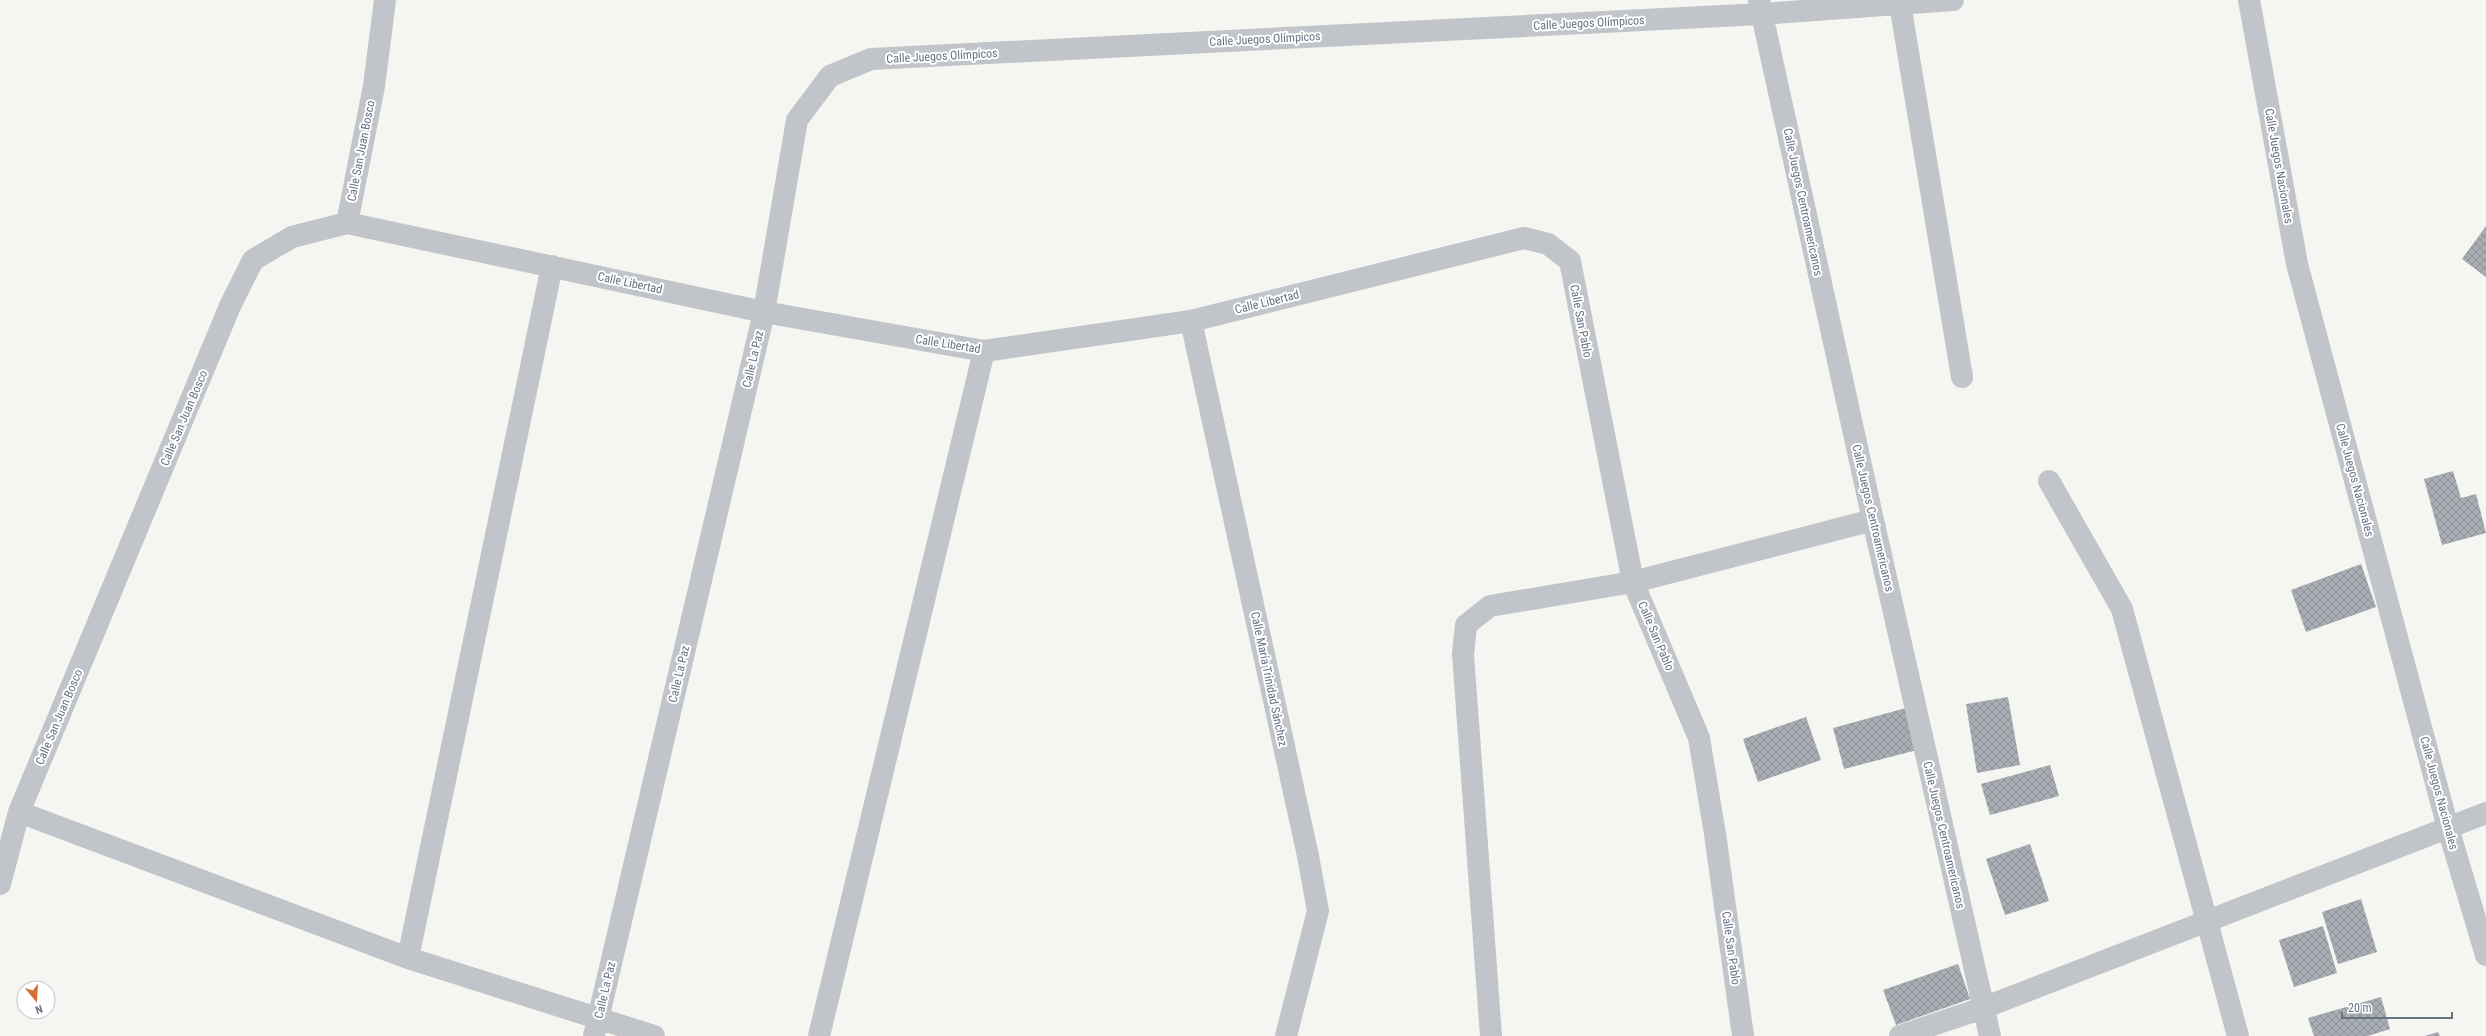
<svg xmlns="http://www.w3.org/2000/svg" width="2486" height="1036" viewBox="0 0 2486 1036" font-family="'Roboto Condensed',sans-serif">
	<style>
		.building { fill: url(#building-cross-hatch) }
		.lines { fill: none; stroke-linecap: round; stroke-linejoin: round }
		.minor { stroke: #c1c4c8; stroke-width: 22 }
		.labels { text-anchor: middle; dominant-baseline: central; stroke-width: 4; stroke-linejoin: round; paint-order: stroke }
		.street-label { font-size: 12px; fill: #677281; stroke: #fff }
	</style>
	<defs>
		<pattern id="building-cross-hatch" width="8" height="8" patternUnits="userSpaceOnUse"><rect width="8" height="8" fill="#a8adb4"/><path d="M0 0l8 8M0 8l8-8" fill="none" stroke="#8d9198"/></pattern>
	</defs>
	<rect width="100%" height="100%" fill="#f5f6f2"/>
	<path class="building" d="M2486,226V277L2462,259Z
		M2453,471L2461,498L2476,494L2486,533L2442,545L2424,479Z
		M2361,564L2376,607L2306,632L2291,590Z
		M2008,697L2020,765L1977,773L1966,704Z
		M1906,708L1917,750L1844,769L1833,728Z
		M1806,717L1821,760L1758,782L1743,739Z
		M2050,765L2059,796L1990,815L1981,784Z
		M2030,844L2049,901L2005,915L1986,859Z
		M2361,899L2377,952L2338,964L2322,912Z
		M2323,926L2337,973L2294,987L2279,940Z
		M1958,964L1970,999L1896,1025L1883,990Z
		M2381,997L2390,1029L2368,1036H2314L2308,1018Z
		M2438,1032L2440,1036H2425Z"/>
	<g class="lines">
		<path class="minor" d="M2249,0L2297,264L2448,828L2486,955
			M1759,1L1873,520L1990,1036
			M1900,4L1962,377
			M347,223L374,86L385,0
			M1191,321L1308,856L1318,911L1286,1036
			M2049,481L2122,609L2238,1036
			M19,812L408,958L654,1036
			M0,884L19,812L230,306L253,260L292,237L347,223L764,312L984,351L1191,321L1524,238L1548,244L1570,261L1633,582L1699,738L1715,834L1743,1036
			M408,958L552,266
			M594,1036L764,312L797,120L830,76L871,59L1762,14L1953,0
			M819,1036L984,351
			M1491,1036L1463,654L1466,625L1490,606L1633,582L1873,520
			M1900,1036L1983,1008L2486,813"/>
	</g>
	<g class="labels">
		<g class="street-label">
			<text transform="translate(1589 23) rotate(-3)">Calle Juegos Olímpicos</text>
			<text transform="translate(1265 39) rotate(-3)">Calle Juegos Olímpicos</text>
			<text transform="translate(942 56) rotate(-3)">Calle Juegos Olímpicos</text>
			<text transform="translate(361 151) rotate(-79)">Calle San Juan Bosco</text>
			<text transform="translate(2279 166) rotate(80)">Calle Juegos Nacionales</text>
			<text transform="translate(1803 202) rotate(78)">Calle Juegos Centroamericanos</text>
			<text transform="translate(630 283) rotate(12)">Calle Libertad</text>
			<text transform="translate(1267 302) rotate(-14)">Calle Libertad</text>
			<text transform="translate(1581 321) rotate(79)">Calle San Pablo</text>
			<text transform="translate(948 344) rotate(9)">Calle Libertad</text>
			<text transform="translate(753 359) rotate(-77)">Calle La Paz</text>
			<text transform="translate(184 418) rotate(-67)">Calle San Juan Bosco</text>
			<text transform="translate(2355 480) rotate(75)">Calle Juegos Nacionales</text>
			<text transform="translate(1873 518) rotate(77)">Calle Juegos Centroamericanos</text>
			<text transform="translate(1656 636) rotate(67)">Calle San Pablo</text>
			<text transform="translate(679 674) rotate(-77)">Calle La Paz</text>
			<text transform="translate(1269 679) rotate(78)">Calle María Trinidad Sánchez</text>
			<text transform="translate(59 717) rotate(-67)">Calle San Juan Bosco</text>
			<text transform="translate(2439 793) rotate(75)">Calle Juegos Nacionales</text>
			<text transform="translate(1944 835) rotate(77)">Calle Juegos Centroamericanos</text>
			<text transform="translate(1731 948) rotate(82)">Calle San Pablo</text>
			<text transform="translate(605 990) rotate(-77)">Calle La Paz</text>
		</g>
	</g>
	<g transform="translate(36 1000) rotate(162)"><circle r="19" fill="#ffffff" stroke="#c2c7cd"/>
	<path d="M0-3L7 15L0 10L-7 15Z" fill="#d36e35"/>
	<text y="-6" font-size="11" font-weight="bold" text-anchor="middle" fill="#677281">N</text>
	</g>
	<path d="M2342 1012v6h110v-6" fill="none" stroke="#677281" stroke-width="2"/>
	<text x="2348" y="1012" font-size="12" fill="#677281" stroke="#ffffff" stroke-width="3" paint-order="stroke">20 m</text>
</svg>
